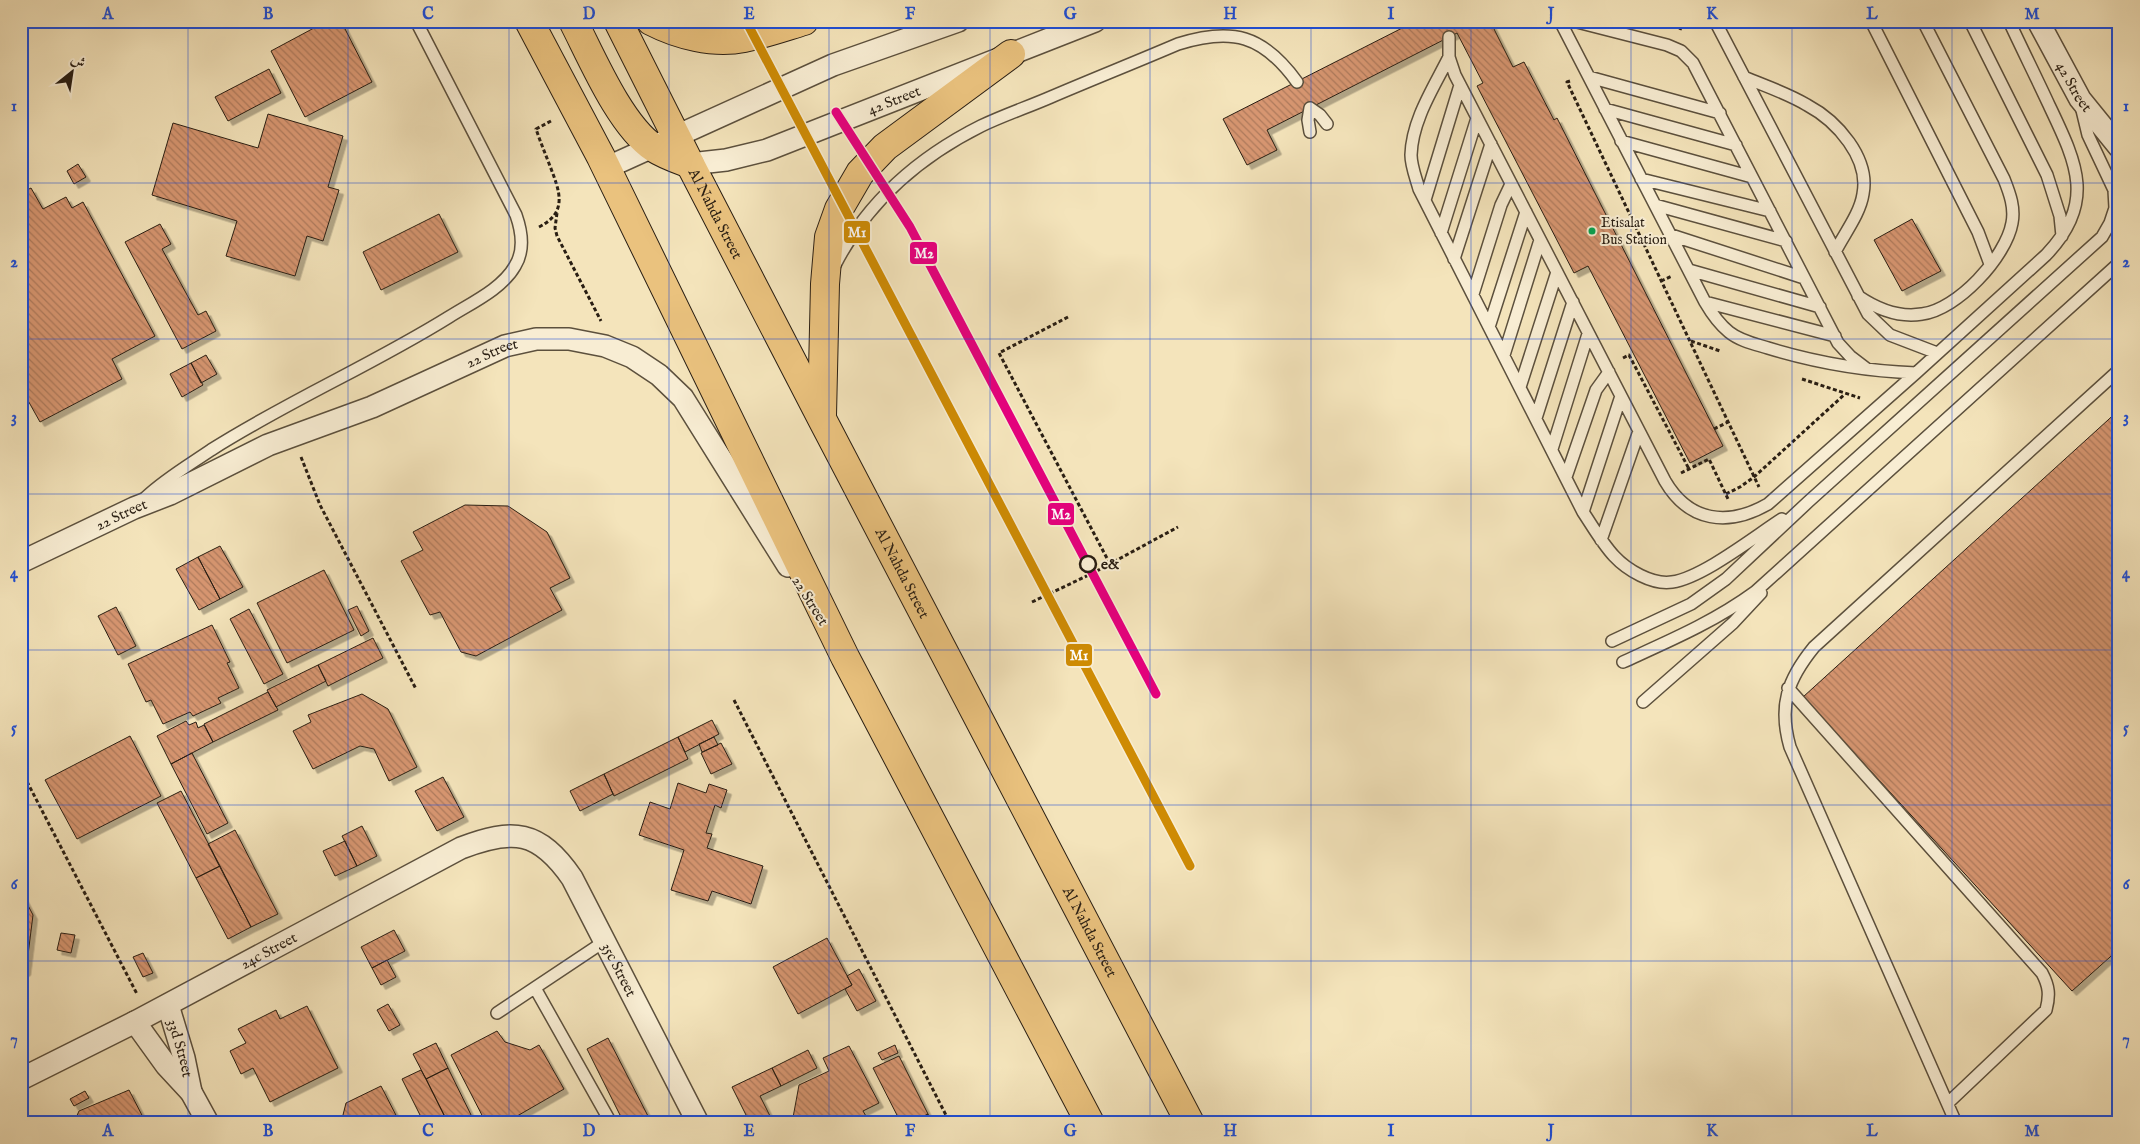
<svg xmlns="http://www.w3.org/2000/svg" width="2140" height="1144" viewBox="0 0 2140 1144" font-family="'IM FELL English',Amiri,serif">
	<style>
		.building { fill: url(#building-back-hatch); stroke: #291e13; filter: url(#shadow) }
		.lines { fill: none; stroke-linecap: round; stroke-linejoin: round }
		.lane-casing { stroke: #5c503d; stroke-width: 14 }
		.street-casing { stroke: #5c503d; stroke-width: 24 }
		.primary-casing { stroke: #291e13; stroke-width: 30 }
		.path { stroke: #291e13; stroke-width: 3; stroke-dasharray: 4 2.5; stroke-linecap: butt }
		.lane { stroke: #f8edd3; stroke-width: 11 }
		.street { stroke: #f8edd3; stroke-width: 21 }
		.primary { stroke: #eac27e; stroke-width: 28 }
		.rail { stroke: #291e13; stroke-width: 4; stroke-dasharray: 9 9; stroke-linecap: butt }
		.metro-1-casing { stroke: #f8edd3; stroke-width: 12 }
		.metro-2-casing { stroke: #f8edd3; stroke-width: 12 }
		.metro-1 { stroke: #ce8b04; stroke-width: 9 }
		.metro-2 { stroke: #e5007d; stroke-width: 9 }
		.grid { fill: none; stroke: #1d4ed8; stroke-width: 1; stroke-opacity: 0.55 }
		.bus-dot { fill: #00a651; stroke: #f8edd3; stroke-width: 2 }
		.stop-dot { fill: #f8edd3; stroke: #291e13; stroke-width: 2.5 }
		.labels { text-anchor: middle; dominant-baseline: central; stroke-width: 4; stroke-linejoin: round; paint-order: stroke }
		.bus-label { font-size: 14px; fill: #291e13; stroke: #f8edd3; text-anchor: start }
		.street-label { font-size: 15px; fill: #291e13; stroke: #f8edd3 }
		.stop-label { font-size: 15px; font-weight: bold; fill: #291e13; stroke: #f8edd3; text-anchor: start }
		.line-badge { stroke: #f8edd3; stroke-width: 2 }
		.badge-label { font-size: 14px; text-anchor: middle; font-weight: bold; fill: #fff }
		.neatline { fill: none; stroke: #1d4ed8; stroke-width: 2 }
		.grid-label { font-size: 16px; text-anchor: middle; font-weight: bold; fill: #1d4ed8 }
	</style>
	<defs>
		<pattern id="building-back-hatch" width="6" height="6" patternUnits="userSpaceOnUse" patternTransform="scale(1.25)"><rect width="6" height="6" fill="#d79671"/><path d="M-1 5l2 2M0 0l6 6M5-1l2 2" fill="none" stroke="#ae7a5c"/></pattern>
		<filter id="shadow"><feDropShadow dx="4.5" dy="4.5" stdDeviation="0" flood-color="#0004"/></filter>
	</defs>
	<rect width="100%" height="100%" fill="#f4e4bb"/>
	<filter id="stains"><feTurbulence type="fractalNoise" baseFrequency=".004" numOctaves="4"/><feColorMatrix values="0 0 0 0 .2 0 0 0 0 .09 0 0 0 0 .02 0 0 0 .5 -.17"/></filter>
	<radialGradient id="worn" r=".72"><stop offset=".6" stop-color="#630" stop-opacity="0"/><stop offset="1" stop-color="#630" stop-opacity=".3"/></radialGradient>
	<path class="building" d="M327,21H341L372,82L305,117L271,51Z
		M1416,21H1490L1513,67L1524,62L1554,120L1557,118L1723,446L1690,463L1588,266L1574,273L1477,86L1483,83L1457,33L1267,130L1277,150L1247,165L1223,119Z
		M269,69L281,93L228,121L215,97Z
		M268,114L343,136L328,187L339,190L323,241L307,236L295,276L226,256L237,221L152,195L173,123L258,148Z
		M78,164L86,177L74,184L67,171Z
		M31,188L43,209L66,197L72,208L83,202L155,336L112,359L122,379L40,422L21,388V193Z
		M439,214L458,252L381,290L363,252Z
		M1912,219L1941,271L1902,291L1874,240Z
		M160,224L171,244L162,249L198,315L206,311L216,331L182,349L125,242Z
		M206,355L217,374L201,383L191,363Z
		M191,363L203,385L182,397L170,374Z
		M2119,410V949L2072,991L1803,697Z
		M465,505L508,506L547,532L570,578L550,588L562,610L476,656L461,652L440,612L430,615L401,561L423,550L413,532Z
		M220,546L243,587L220,599L198,557Z
		M198,557L220,599L199,610L176,569Z
		M324,570L354,630L287,663L257,603Z
		M357,606L369,631L361,636L348,610Z
		M116,607L136,646L118,655L98,616Z
		M249,609L283,674L264,684L230,619Z
		M212,625L230,662L227,663L239,688L218,698L221,703L193,716L190,712L163,724L151,700L146,702L128,664Z
		M373,638L383,658L328,686L318,665Z
		M318,665L326,681L276,707L267,690Z
		M268,692L278,710L213,742L204,724Z
		M362,694L388,709L417,767L389,781L374,749L360,746L313,769L293,731L311,722L308,715Z
		M712,720L719,734L685,752L678,737Z
		M186,721L189,725L196,722L198,728L204,725L213,742L171,764L157,736Z
		M130,736L161,796L77,839L45,780Z
		M678,737L688,759L614,796L604,774Z
		M714,737L718,745L702,752L699,744Z
		M721,743L732,764L711,774L701,753Z
		M192,753L228,823L207,834L171,764Z
		M604,774L613,794L580,811L570,791Z
		M443,777L464,817L437,831L415,791Z
		M678,783L706,793L709,784L727,790L721,808L715,805L706,833L712,834L707,848L763,866L751,904L712,891L708,901L671,890L684,850L639,835L650,802L670,809Z
		M181,791L220,866L196,878L157,803Z
		M362,826L377,856L357,866L342,836Z
		M235,830L278,914L251,927L208,844Z
		M345,841L357,866L335,876L323,851Z
		M220,866L251,927L228,939L196,878Z
		M21,892L33,915L26,971L21,974Z
		M394,930L405,951L372,968L361,947Z
		M61,933L75,935L71,953L57,950Z
		M827,938L852,985L798,1014L773,967Z
		M143,953L153,973L143,977L133,957Z
		M387,960L396,977L381,985L372,968Z
		M859,969L876,1001L857,1011L845,989L852,985L847,976Z
		M388,1004L400,1025L389,1031L377,1010Z
		M307,1006L338,1068L270,1102L253,1068L241,1074L230,1051L246,1043L238,1029L276,1010L280,1019Z
		M497,1031L505,1042L530,1050L539,1045L564,1089L505,1123H486L451,1055Z
		M608,1038L649,1118L639,1123H624L587,1049Z
		M436,1043L448,1068L426,1079L413,1054Z
		M895,1045L898,1053L882,1060L878,1053Z
		M849,1046L879,1103L863,1111L870,1123H792L799,1085L829,1071L823,1058Z
		M808,1050L817,1068L781,1086L772,1068Z
		M899,1056L928,1114L911,1123H901L873,1068Z
		M448,1068L475,1123H448L426,1079Z
		M772,1068L781,1086L760,1096L770,1116L755,1123H750L732,1087Z
		M421,1070L426,1079L448,1123H424L402,1079Z
		M381,1086L400,1123H341L346,1103Z
		M129,1090L146,1123H71L75,1120L79,1111Z
		M85,1091L89,1098L74,1106L70,1099Z
		M928,1114L933,1123H911Z"/>
	<g class="lines">
		<g class="lane-casing">
			<path id="lane" d="M1560,21L1705,302C1712,314 1719,324 1729,332C1740,341 1755,344 1768,348C1817,363 1865,371 1916,373
				M1573,21L1667,45L1681,51L1693,63L1838,343L1850,356L1867,369
				M1715,21L1868,314L1890,335L1937,353
				M1871,21L1978,232L1990,264
				M1970,21L2047,175L2060,216L2062,236
				M1449,37V57L1455,75L1665,481C1689,522 1728,527 1768,504L1916,373L2046,255C2097,202 2076,162 2049,105C2036,77 2022,49 2009,21
				M1449,57C1434,87 1412,120 1411,155C1411,166 1416,178 1419,189L1583,512C1593,527 1602,543 1614,556C1627,570 1652,585 1672,582C1702,578 1754,537 1782,519
				M1589,77L1720,113
				M1744,77C1765,86 1787,93 1807,105C1837,121 1870,158 1863,194C1860,214 1844,234 1835,252
				M1605,109L1736,145
				M1310,132L1308,120L1310,108L1320,115L1327,124
				M1621,141L1752,177
				M1641,179L1770,211
				M1425,200L1460,85
				M1655,205L1786,241
				M1441,233L1477,118
				M1671,235L1804,278
				M1454,259L1491,144
				M835,265C867,202 919,157 981,126C1004,115 1028,107 1051,97C1093,79 1136,62 1178,44C1232,27 1263,35 1297,82
				M1689,270L1820,307
				M1473,294L1501,205L1511,184
				M1858,296C1877,309 1898,318 1922,314C1957,310 2006,257 2012,223C2015,208 2010,194 2004,179L1923,21
				M1705,302L1835,336
				M1489,327L1526,212
				M1504,355L1540,240
				M1520,387L1557,272
				M1536,418L1573,302
				M1552,449L1588,334
				M1566,477L1596,390L1609,372
				M146,497C165,479 189,465 211,450C288,401 372,365 449,317C471,303 502,289 515,266C525,250 522,232 516,215L416,21
				M1583,512L1621,396
				M1601,540L1639,431
				M1612,641L1691,604L1726,579L1808,502L2102,237L2110,223L2115,208L2114,190L2088,135L2081,106
				M1623,662C1669,641 1714,622 1755,592L2119,263
				M1788,688L2042,973C2049,986 2050,995 2046,1010L1948,1103
				M1643,702L1733,623L1761,593
				M535,988L611,1123
				M497,1013L605,941
				M1956,1123L1790,747C1778,705 1788,679 1814,647L2119,370"/>
		</g>
		<g class="street-casing">
			<g id="street">
				<path id="s1" d="M2038,21L2080,99L2119,147"/>
				<path id="s2" d="M690,164L726,160L767,150L1095,21"/>
				<path d="M606,168L833,65L958,21"/>
				<path id="s3" d="M21,562L134,508L170,494L268,445L372,407L505,346L536,339H569L605,346L632,357L659,375L683,398L788,566"/>
				<path id="s4" d="M168,1005L184,1058L191,1092"/>
				<path d="M135,1022L166,1065L191,1092L208,1123"/>
				<path id="s5" d="M21,1079L135,1022L461,848C513,828 539,830 572,878L698,1123"/>
			</g>
		</g>
		<g class="primary-casing">
			<g id="primary">
				<path d="M529,21L601,157L845,657L1090,1123"/>
				<path d="M573,21C592,58 620,125 654,148C665,155 677,159 690,164"/>
				<path id="s6" d="M618,21L690,164L822,419L1190,1123"/>
				<path d="M651,21C678,35 713,44 744,38C764,34 784,27 804,21"/>
				<path d="M822,415L825,284L829,237L839,209L860,173L885,147L1011,54"/>
			</g>
		</g>
		<path class="path" d="M1680,30L1683,21
			M1570,81L1567,82L1759,487
			M557,213L555,228L557,236L601,321
			M539,227C569,212 559,190 550,166C545,153 540,141 536,129L551,121
			M1661,281L1672,276
			M1068,317L999,353L1110,564
			M1691,341L1720,351
			M1623,358L1629,355L1689,469
			M1802,379L1860,398
			M1714,429L1728,422
			M301,457L320,505L416,689
			M1681,473L1709,459L1728,499
			M1726,494L1740,487L1754,477L1845,394
			M1032,602L1093,573L1178,527
			M734,700L950,1123
			M21,770L137,994"/>
		<use href="#lane" class="lane"/>
		<use href="#street" class="street"/>
		<use href="#primary" class="primary"/>
		<path class="rail" d="M746,21L1190,866"/>
		<g class="metro-1-casing">
			<path id="metro-1" d="M746,21L1190,866"/>
		</g>
		<g class="metro-2-casing">
			<path id="metro-2" d="M836,112L910,227L1156,694"/>
		</g>
		<use href="#metro-1" class="metro-1"/>
		<use href="#metro-2" class="metro-2"/>
	</g>
	<path class="grid" d="M188,21V1123M348,21V1123M509,21V1123M669,21V1123M829,21V1123M990,21V1123M1150,21V1123M1311,21V1123M1471,21V1123M1631,21V1123M1792,21V1123M1952,21V1123M21,183H2119M21,339H2119M21,494H2119M21,650H2119M21,805H2119M21,961H2119"/>
	<circle class="bus-dot" cx="1592" cy="231" r="4.5"/>
	<circle class="stop-dot" cx="1088" cy="564" r="8"/>
	<g class="labels">
		<g class="bus-label">
			<text x="1601" y="223">Etisalat<tspan x="1601" dy="17">Bus Station</tspan></text>
		</g>
		<g class="street-label">
			<text stroke="none"><textPath href="#s1" startOffset="75">42 Street</textPath></text>
			<text stroke="none"><textPath href="#s2" startOffset="215">42 Street</textPath></text>
			<text stroke="none"><textPath href="#s6" startOffset="216">Al Nahda Street</textPath></text>
			<text stroke="none"><textPath href="#s3" startOffset="516">22 Street</textPath></text>
			<text stroke="none"><textPath href="#s3" startOffset="111">22 Street</textPath></text>
			<text stroke="none"><textPath href="#s6" startOffset="621">Al Nahda Street</textPath></text>
			<text transform="translate(810 601) rotate(58)">22 Street</text>
			<text stroke="none"><textPath href="#s6" startOffset="1026">Al Nahda Street</textPath></text>
			<text stroke="none"><textPath href="#s5" startOffset="279">24c Street</textPath></text>
			<text stroke="none"><textPath href="#s5" startOffset="729">35c Street</textPath></text>
			<text stroke="none"><textPath href="#s4" startOffset="45">33d Street</textPath></text>
		</g>
		<g class="stop-label">
			<text x="1101" y="564">e&amp;</text>
		</g>
	</g>
	<g class="line-badge">
		<rect x="843" y="220" width="28" height="24" rx="5" fill="#ce8b04"/>
		<rect x="909" y="241" width="29" height="24" rx="5" fill="#e5007d"/>
		<rect x="1047" y="502" width="28" height="24" rx="5" fill="#e5007d"/>
		<rect x="1065" y="643" width="28" height="24" rx="5" fill="#ce8b04"/>
	</g>
	<g class="badge-label">
		<text x="857" y="237">M1</text>
		<text x="924" y="258">M2</text>
		<text x="1061" y="519">M2</text>
		<text x="1079" y="660">M1</text>
	</g>
	<rect width="2140" height="1144" fill="none" stroke="#f4e4bb" stroke-width="55"/>
	<g transform="translate(72 72) rotate(30)" stroke="#f8edd3" stroke-width="4" paint-order="stroke">
	<path d="M0-4L9 19L0 12L-9 19Z" fill="#291e13"/>
	<text y="-8" font-size="14" font-weight="bold" text-anchor="middle" fill="#291e13">ش</text>
	</g>
	<rect x="28" y="28" width="2084" height="1088" class="neatline"/>
	<g class="grid-label">
		<text x="108" y="19">A</text>
		<text x="268" y="19">B</text>
		<text x="428" y="19">C</text>
		<text x="589" y="19">D</text>
		<text x="749" y="19">E</text>
		<text x="910" y="19">F</text>
		<text x="1070" y="19">G</text>
		<text x="1230" y="19">H</text>
		<text x="1391" y="19">I</text>
		<text x="1551" y="19">J</text>
		<text x="1712" y="19">K</text>
		<text x="1872" y="19">L</text>
		<text x="2032" y="19">M</text>
		<text x="14" y="111">1</text>
		<text x="2126" y="111">1</text>
		<text x="14" y="267">2</text>
		<text x="2126" y="267">2</text>
		<text x="14" y="422">3</text>
		<text x="2126" y="422">3</text>
		<text x="14" y="578">4</text>
		<text x="2126" y="578">4</text>
		<text x="14" y="733">5</text>
		<text x="2126" y="733">5</text>
		<text x="14" y="889">6</text>
		<text x="2126" y="889">6</text>
		<text x="14" y="1044">7</text>
		<text x="2126" y="1044">7</text>
		<text x="108" y="1136">A</text>
		<text x="268" y="1136">B</text>
		<text x="428" y="1136">C</text>
		<text x="589" y="1136">D</text>
		<text x="749" y="1136">E</text>
		<text x="910" y="1136">F</text>
		<text x="1070" y="1136">G</text>
		<text x="1230" y="1136">H</text>
		<text x="1391" y="1136">I</text>
		<text x="1551" y="1136">J</text>
		<text x="1712" y="1136">K</text>
		<text x="1872" y="1136">L</text>
		<text x="2032" y="1136">M</text>
	</g>
	<rect width="100%" height="100%" filter="url(#stains)"/>
	<rect width="100%" height="100%" fill="url(#worn)"/>
</svg>
